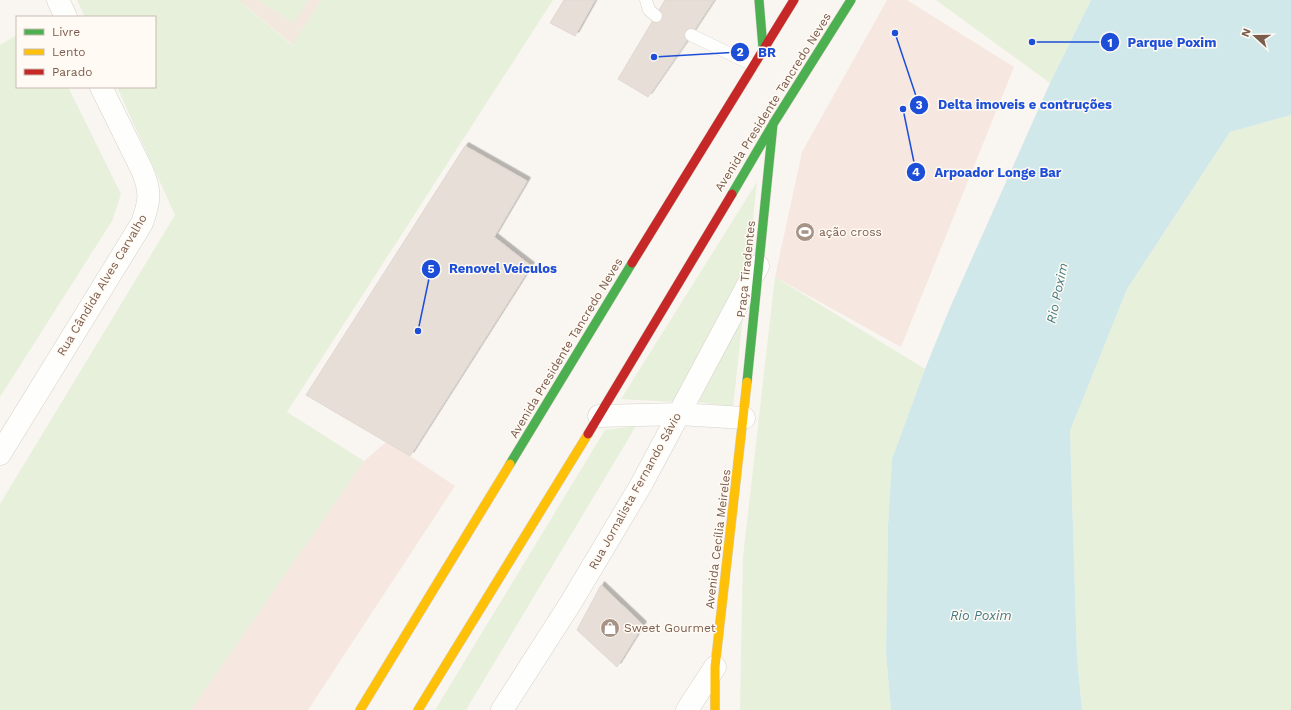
<svg xmlns="http://www.w3.org/2000/svg" width="1291" height="710" viewBox="0 0 1291 710" font-family="'Work Sans',sans-serif">
	<style>
		.residential { fill: #f2e8de }
		.commercial { fill: #f6e8e1 }
		.green { fill: #e7f0db }
		.water { fill: #d0e8ea }
		.building { fill: #e6ded7; stroke: #e2d8d2; filter: url(#shadow) }
		.lines { fill: none; stroke-linecap: round; stroke-linejoin: round }
		.lane-casing { stroke: #d7d1cb; stroke-width: 13 }
		.street-casing { stroke: #d7d1cb; stroke-width: 23 }
		.fast-casing { stroke: #d9d2cb; stroke-width: 10 }
		.slow-casing { stroke: #d9d2cb; stroke-width: 10 }
		.jam-casing { stroke: #d9d2cb; stroke-width: 10 }
		.lane { stroke: #fefefd; stroke-width: 12 }
		.street { stroke: #fefefd; stroke-width: 22 }
		.fast { stroke: #4caf50; stroke-width: 9 }
		.slow { stroke: #ffc107; stroke-width: 9 }
		.jam { stroke: #c62828; stroke-width: 9 }
		.labels { text-anchor: middle; dominant-baseline: central; stroke-width: 3; stroke-linejoin: round; paint-order: stroke }
		.street-label { font-size: 12px; fill: #7a5c4d; stroke: #fffaf3 }
		.poi-label { font-size: 12px; fill: #7a5c4d; stroke: #fffaf3; text-anchor: start }
		.water-label { font-size: 13px; font-style: italic; fill: #437c86; stroke: #fffaf3 }
		.leader { fill: none; stroke: #1d4ed8; stroke-width: 1.5 }
		.callout-dot { fill: #1d4ed8; stroke: #fffaf3; stroke-width: 1.5 }
		.mark-label { font-size: 12px; text-anchor: middle; font-weight: bold; fill: #fff }
		.callout-label { font-size: 13px; text-anchor: middle; font-weight: bold; fill: #1d4ed8; stroke: #fffaf3; stroke-width: 3; stroke-linejoin: round; paint-order: stroke }
	</style>
	<defs>
		<filter id="shadow"><feDropShadow dx="3.5" dy="-3.5" stdDeviation="0" flood-color="#0004"/></filter>
	</defs>
	<rect width="100%" height="100%" fill="#f9f5f0"/>
	<path class="residential" d="M238,0H322L293,45Z"/>
	<path class="commercial" d="M887,0H907L1014,67L901,347L775,277L802,152Z
		M386,442L410,456L455,486L308,710H191L364,461Z"/>
	<path class="green" d="M77,0H238L292,45L322,0H553L287,412L364,461L191,710H0V504L175,215L117,87H155V17H85Z
		M258,0H308L294,23Z
		M936,0H1091L1050,83Z
		M17,35V87H68L121,194L112,221L0,397V45Z
		M1291,115V710H1082L1077,657L1070,431L1127,289L1230,132Z
		M757,182L749,257L676,402L621,399Z
		M775,277L925,369L892,459L888,526L886,654L891,710H740L743,557Z
		M745,297L733,407L699,402Z
		M636,426L466,710H435L605,430Z"/>
	<path class="water" d="M1091,0H1291V115L1230,132L1127,289L1070,431L1077,657L1082,710H891L886,654L888,526L892,459L925,369L949,310L1050,83Z"/>
	<path class="building" d="M564,0H595L575,36L550,23Z
		M665,0H714L691,35L648,97L618,79Z
		M465,146L527,181L494,237L531,266L410,456L306,395Z
		M601,585L643,625L617,667L577,630Z"/>
	<g class="lines">
		<g class="lane-casing">
			<path id="lane" d="M646,0L649,10L656,16
				M691,35L753,65"/>
		</g>
		<g class="street-casing">
			<path id="street" d="M58,0L66,17
				M599,416L679,414L744,418
				M0,454L142,223C150,201 151,191 142,170L101,87
				M502,710L570,604L641,485L758,266
				M687,710L715,667"/>
		</g>
		<g class="fast-casing">
			<path id="fast" d="M759,0L763,48
				M732,194L773,124L851,0
				M747,382L773,124
				M510,464L632,263"/>
		</g>
		<g class="slow-casing">
			<path id="slow" d="M360,710L510,464
				M418,710L588,434
				M715,710V667L747,382"/>
		</g>
		<g class="jam-casing">
			<path id="jam" d="M632,263L794,0
				M588,434L732,194"/>
		</g>
		<use href="#lane" class="lane"/>
		<use href="#street" class="street"/>
		<use href="#fast" class="fast"/>
		<use href="#slow" class="slow"/>
		<use href="#jam" class="jam"/>
	</g>
	<defs>
		<g id="stadium-disc" transform="scale(1)"><circle r="9.5" fill="#a69286" stroke="#fffaf3"/><path d="M0-5a6.5 5 0 1 0 0 10a6.5 5 0 1 0 0-10ZM-3.5-1.8h7v3.6h-7Z" fill="#fff"/></g>
		<g id="shop-disc" transform="scale(1)"><circle r="9.5" fill="#a69286" stroke="#fffaf3"/><path d="M-5-2.5h2.3a2.7 3.5 0 0 1 5.4 0H5L5.5 6h-11ZM-1.5-2.5h3a1.5 2.3 0 0 0-3 0Z" fill="#fff"/></g>
	</defs>
	<g fill-rule="evenodd">
		<use href="#stadium-disc" x="805" y="232"/>
		<use href="#shop-disc" x="610" y="628"/>
	</g>
	<g class="labels">
		<g class="street-label">
			<text transform="translate(773 102) rotate(-58)">Avenida Presidente Tancredo Neves</text>
			<text transform="translate(746 269) rotate(-84)">Praça Tiradentes</text>
			<text transform="translate(102 285) rotate(-59)">Rua Cândida Alves Carvalho</text>
			<text transform="translate(566 348) rotate(-59)">Avenida Presidente Tancredo Neves</text>
			<text transform="translate(635 491) rotate(-61)">Rua Jornalista Fernando Sávio</text>
			<text transform="translate(718 539) rotate(-83)">Avenida Cecília Meireles</text>
		</g>
		<g class="poi-label">
			<text x="819" y="232">ação cross</text>
			<text x="624" y="628">Sweet Gourmet</text>
		</g>
		<g class="water-label">
			<text transform="translate(1057 293) rotate(-78)">Rio Poxim</text>
			<text x="981" y="615">Rio Poxim</text>
		</g>
	</g>
	<path class="leader" d="M1032 42L1110 42M654 57L740 52M895 33L919 105M903 109L916 172M418 331L431 269"/>
	<g class="callout-dot">
		<circle cx="1032" cy="42" r="4"/>
		<circle cx="654" cy="57" r="4"/>
		<circle cx="895" cy="33" r="4"/>
		<circle cx="903" cy="109" r="4"/>
		<circle cx="418" cy="331" r="4"/>
		<circle cx="1110" cy="42" r="10"/>
		<circle cx="740" cy="52" r="10"/>
		<circle cx="919" cy="105" r="10"/>
		<circle cx="916" cy="172" r="10"/>
		<circle cx="431" cy="269" r="10"/>
	</g>
	<g class="mark-label">
		<text x="1110" y="47">1</text>
		<text x="740" y="56">2</text>
		<text x="919" y="109">3</text>
		<text x="916" y="176">4</text>
		<text x="431" y="273">5</text>
	</g>
	<g class="callout-label">
		<text x="1172" y="47">Parque Poxim</text>
		<text x="767" y="57">BR</text>
		<text x="1025" y="109">Delta imoveis e contruções</text>
		<text x="998" y="177">Arpoador Longe Bar</text>
		<text x="503" y="273">Renovel Veículos</text>
	</g>
	<rect x="16" y="16" width="140" height="72" fill="#fffaf3" stroke="#cabbb1"/>
	<rect x="24" y="29" width="20" height="6" fill="#4caf50" stroke="#cabbb1"/>
	<text x="52" y="36" font-size="12" fill="#7a5c4d">Livre</text>
	<rect x="24" y="49" width="20" height="6" fill="#ffc107" stroke="#cabbb1"/>
	<text x="52" y="56" font-size="12" fill="#7a5c4d">Lento</text>
	<rect x="24" y="69" width="20" height="6" fill="#c62828" stroke="#cabbb1"/>
	<text x="52" y="76" font-size="12" fill="#7a5c4d">Parado</text>
	<g transform="translate(1255 36) rotate(291)" stroke="#fffaf3" stroke-width="3" paint-order="stroke">
	<path d="M0-3L7 15L0 10L-7 15Z" fill="#7a5c4d"/>
	<text y="-6" font-size="11" font-weight="bold" text-anchor="middle" fill="#7a5c4d">N</text>
	</g>
</svg>
